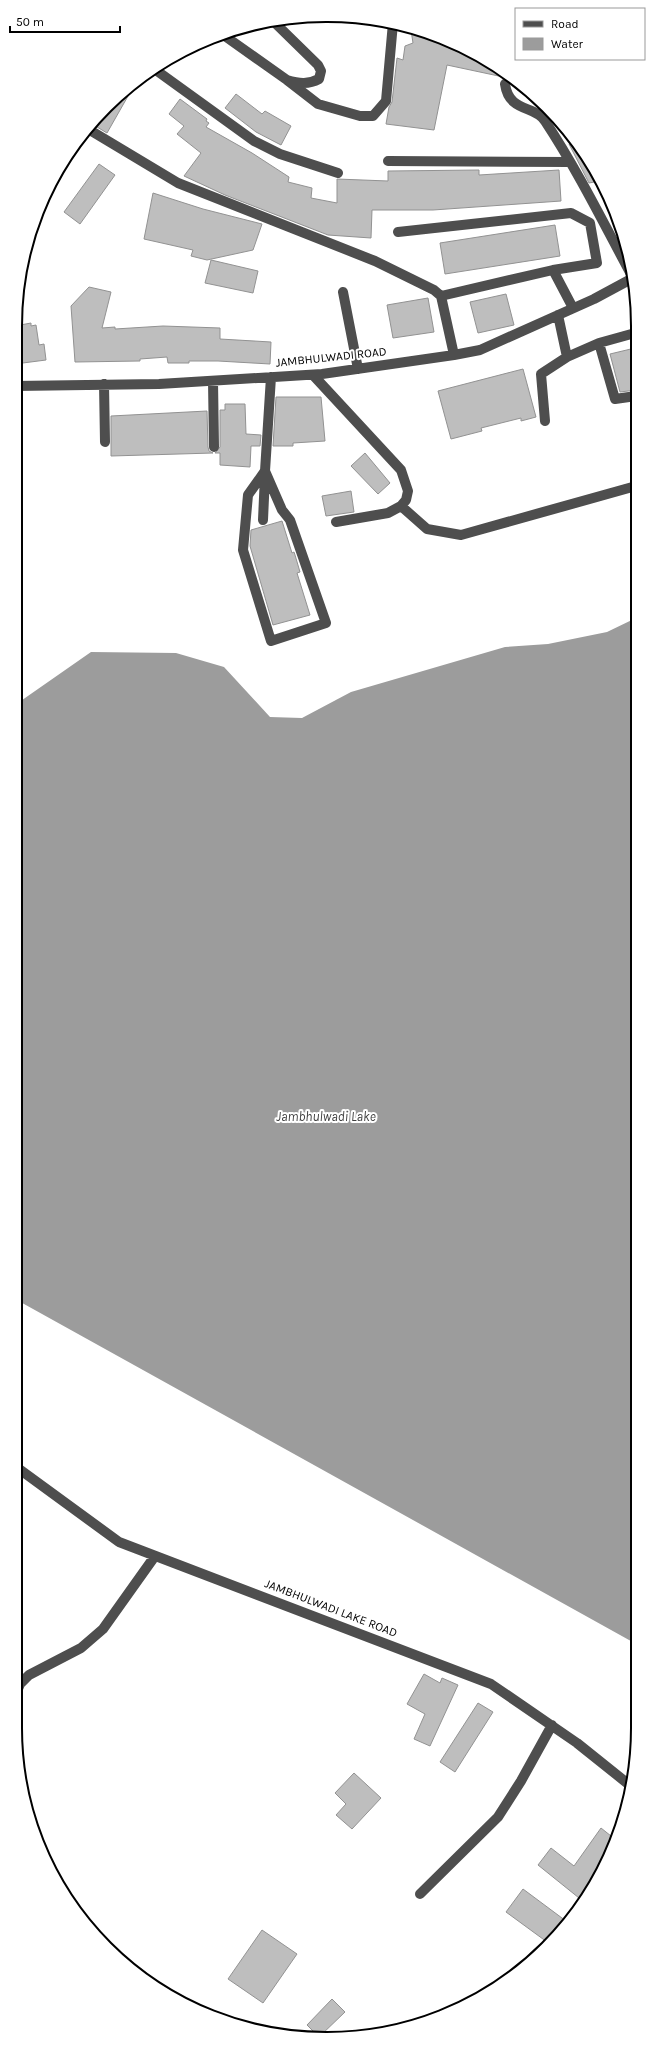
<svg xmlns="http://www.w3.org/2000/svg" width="653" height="2054" viewBox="0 0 653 2054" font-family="Karla,sans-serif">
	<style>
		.water { fill: #9c9c9c }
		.building { fill: #bebebe; stroke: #929292 }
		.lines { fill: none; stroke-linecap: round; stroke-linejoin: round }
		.minor { stroke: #4e4e4e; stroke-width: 10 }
		.labels { text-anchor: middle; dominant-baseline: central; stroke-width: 4; stroke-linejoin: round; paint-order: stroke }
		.street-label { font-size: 12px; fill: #000; stroke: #fff }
		.water-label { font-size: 13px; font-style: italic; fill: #3d3d3d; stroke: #fff }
		.rim { fill: none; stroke: #000; stroke-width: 2 }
	</style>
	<rect width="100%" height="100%" fill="#fff"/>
	<path class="water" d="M636,618L638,1645L15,1299V705L91,652L176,653L224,667L270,717L302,718L351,692L505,647L548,644L607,632Z"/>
	<path class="building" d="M411,30L482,57L508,78L447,65L434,130L386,124L389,107L392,102L397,58L403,60L405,46L413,43Z
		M136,82L107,133L92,124L106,106Z
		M236,94L262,114L265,111L291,126L281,145L256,132L225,108Z
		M180,99L207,119L206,121L209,123L206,127L252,153L289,177L288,182L312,188L311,198L337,203V179L388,181V171L479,170V175L559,170L561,201L433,210H372L371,238L328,235L225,195L184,176L201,153L177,134L184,126L169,114Z
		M574,141L588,163L600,181L589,183L569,144Z
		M99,164L115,175L80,224L64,212Z
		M153,193L203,209L262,224L253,250L207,260L191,256L193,250L144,239Z
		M555,225L560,256L445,274L440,243Z
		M211,260L258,271L253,293L205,283Z
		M89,287L111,292L102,328L115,327V329L163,326L220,328V339L271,342L270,364L218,361H189V363H168L167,357L140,359V361L75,362L71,306Z
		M506,294L514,325L478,333L470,302Z
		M428,298L434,332L393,338L387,305Z
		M31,323V326L36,325L39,345L44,344L46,360L15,364V326Z
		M635,348L636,390L620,392L610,354Z
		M523,369L536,417L521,421V418L481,428L482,431L451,439L438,391Z
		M276,397H321L325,441L293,443V446H273Z
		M225,404H245L246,434L261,435L260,446H251L250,467L220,465V453H215L220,447V410H225Z
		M207,411L208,447L209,451L213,453L111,456V416Z
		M365,453L390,483L378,494L351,466Z
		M351,491L354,512L326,516L322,496Z
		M282,521L292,553L294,552L295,555L300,572L297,573L310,615L273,625L250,546L251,530Z
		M424,1674L440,1683L442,1678L458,1685L430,1746L414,1739L425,1714L407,1704Z
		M478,1703L493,1712L455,1772L440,1762Z
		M354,1773L381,1798L352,1829L336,1815L346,1804L335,1793Z
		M601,1828L616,1840L584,1902L538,1865L551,1848L574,1866Z
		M523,1889L566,1921L547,1942L506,1912Z
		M262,1930L297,1954L263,2003L228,1979Z
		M332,1999L345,2012L319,2037L307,2025Z"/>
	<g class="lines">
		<path class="minor" d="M222,34L287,80C298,83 308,85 319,79L321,71L318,65L272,20
			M153,68L254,141L280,154L338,173
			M287,80L318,104L360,116H373L386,101L393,23
			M505,84C509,113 535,105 545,121C578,171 605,226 633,278
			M88,129L178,183L375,261L434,290L441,296L454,355
			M388,161L570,162
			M398,232L571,213L590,223L597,263L553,270
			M343,292L358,369
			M441,296L553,270L573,308
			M558,315L567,357L599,343L615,399L636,396
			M599,343L635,333
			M313,375L401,470L408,491L406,500L401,506L388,513L336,522
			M213,381L214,447
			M104,384L105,442
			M15,386L159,384L322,374L454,355L480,350L594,299L633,278
			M545,421L541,374L567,357
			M265,471L282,510L290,520L326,623L271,641L243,550L248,495L265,471L271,377
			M401,506L427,529L461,535L636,486
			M263,520L265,475
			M15,1466L119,1542L491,1684L577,1743L632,1787
			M15,1696L20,1684L29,1675L81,1648L103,1629L155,1556
			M420,1894L498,1817L521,1781L552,1725"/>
	</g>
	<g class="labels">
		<g class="street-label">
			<text transform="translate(331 357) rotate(-6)">JAMBHULWADI ROAD</text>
			<text transform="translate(331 1608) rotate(21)">JAMBHULWADI LAKE ROAD</text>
		</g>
		<g class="water-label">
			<text x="326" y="1116">Jambhulwadi Lake</text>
		</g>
	</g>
	<path d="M0 0H653V2054H0ZM326 22H327A304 304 0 0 1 631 326V1728A304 304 0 0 1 327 2032H326A304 304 0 0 1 22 1728V326A304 304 0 0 1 326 22Z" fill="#fff" fill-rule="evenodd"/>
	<path class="rim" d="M326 22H327A304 304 0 0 1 631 326V1728A304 304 0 0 1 327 2032H326A304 304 0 0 1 22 1728V326A304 304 0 0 1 326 22Z"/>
	<rect x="515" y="8" width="130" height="52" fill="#ffffff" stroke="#999999"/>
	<rect x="523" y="21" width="20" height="6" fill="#4e4e4e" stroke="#999999"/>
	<text x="551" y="28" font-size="12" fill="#000000">Road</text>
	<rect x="523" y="38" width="20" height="12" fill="#9c9c9c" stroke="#999999"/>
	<text x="551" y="48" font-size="12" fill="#000000">Water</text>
	<path d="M10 26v6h110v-6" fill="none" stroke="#000000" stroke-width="2"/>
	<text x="16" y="26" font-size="12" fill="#000000" stroke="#ffffff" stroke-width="3" paint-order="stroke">50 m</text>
</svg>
